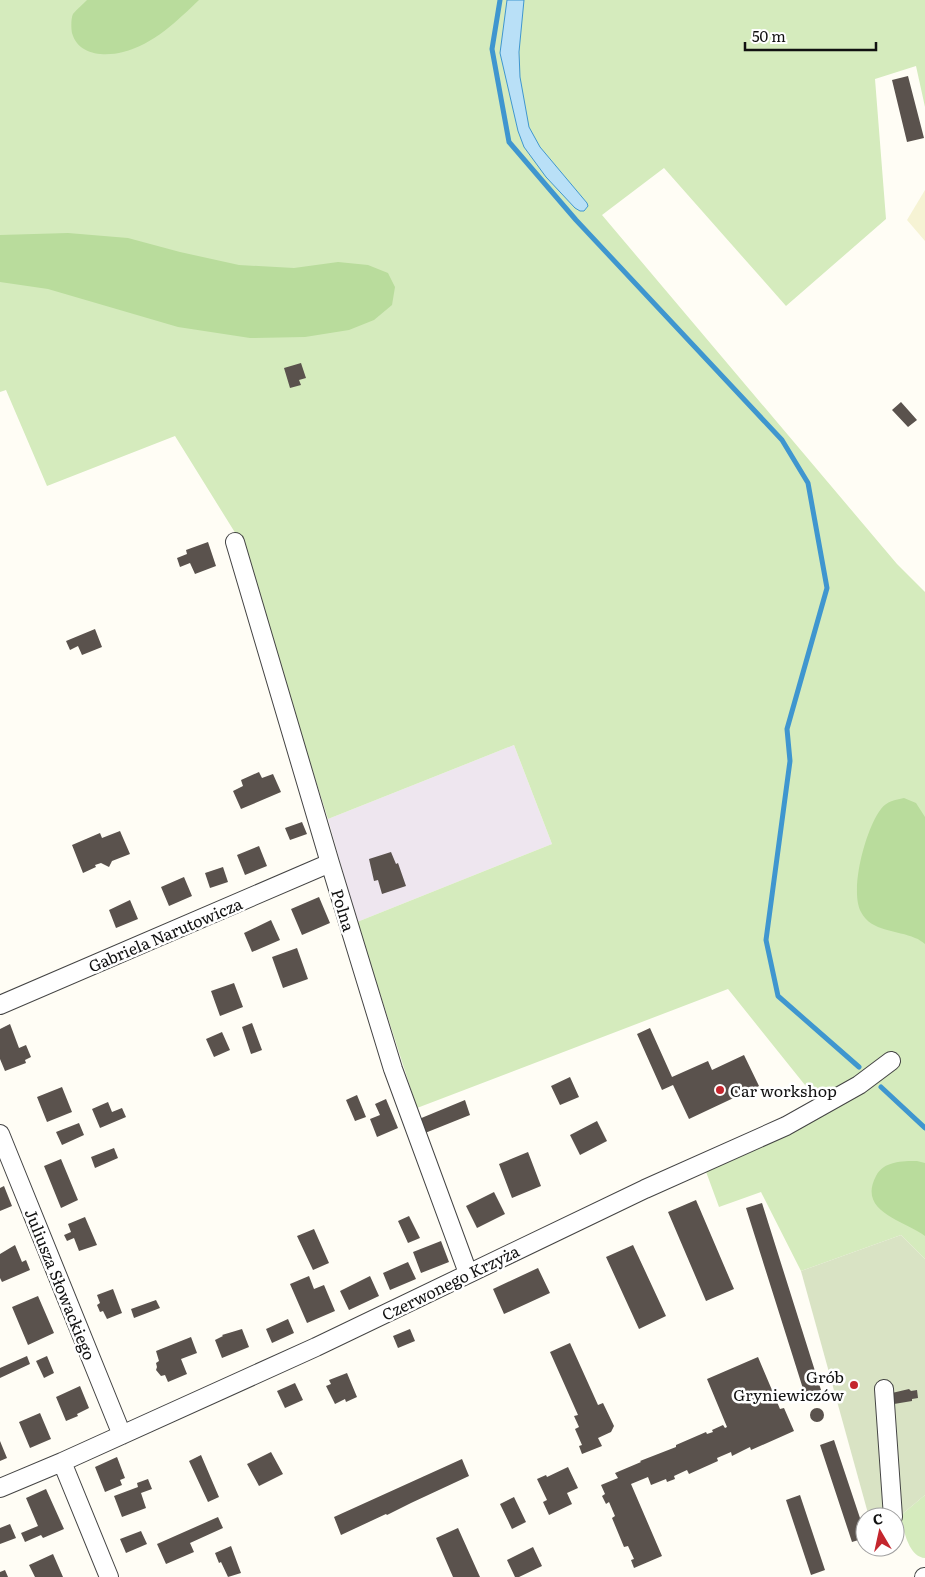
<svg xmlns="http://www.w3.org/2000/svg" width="925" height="1577" viewBox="0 0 925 1577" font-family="Literata,serif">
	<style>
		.industrial { fill: #eee6ef }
		.farmland { fill: #f6f3d4 }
		.green { fill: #d5ebbd }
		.forest { fill: #b9dc9c }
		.cemetery { fill: #d9e3c4 }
		.water { fill: #b9e0f7; stroke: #3f96cf }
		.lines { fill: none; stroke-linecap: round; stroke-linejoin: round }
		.stream { stroke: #3f96cf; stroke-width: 5 }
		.building { fill: #5a524d }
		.minor-casing { stroke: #444; stroke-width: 20 }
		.minor { stroke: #fff; stroke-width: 18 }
		.poi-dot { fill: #c4262e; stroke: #fff; stroke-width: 2 }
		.labels { text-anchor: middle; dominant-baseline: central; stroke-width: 5; stroke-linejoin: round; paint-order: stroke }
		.street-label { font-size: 16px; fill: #111; stroke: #fff }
		.poi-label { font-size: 16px; fill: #111; stroke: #fff; text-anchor: start }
	</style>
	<rect width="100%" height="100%" fill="#fffdf5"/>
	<path class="industrial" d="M514,745L552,844L357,922L328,819Z"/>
	<path class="farmland" d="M925,190V241L907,220Z"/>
	<path class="green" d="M0,0H925V107L916,66L875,79L886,219L786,306L664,168L602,215L897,564L925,592V1259L901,1235L801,1271L761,1192L719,1207L705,1169L825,1110L728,989L417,1108L357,922L552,844L514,745L328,819L239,539L175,436L47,486L6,390L0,392Z
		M925,1495V1558C908,1557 904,1529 900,1516Z"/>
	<path class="forest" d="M87,0H199C178,20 153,45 123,52C104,57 78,55 72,33C71,28 71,18 73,14C77,9 83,4 87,0Z
		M68,233L128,238L180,252L239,265L294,268L338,262L368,265L388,273L395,287L392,305L374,320L349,330L305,337L250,338L178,327L48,289L0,282V235Z
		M904,798L916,803L925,817V944C922,942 919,939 915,938C898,930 871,932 861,912C849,890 866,828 881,809C887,801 895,800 904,798Z
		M917,1161L925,1163V1236C904,1220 857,1212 876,1176C884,1161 902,1161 917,1161Z"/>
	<path class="cemetery" d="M901,1235L925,1259V1495L900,1516L869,1517L801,1271Z"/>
	<path class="water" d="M507,0H524L519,52L520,77L529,127L540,147L587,203L588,206L584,211H580L575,208L546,177L524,147L518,131L500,53Z"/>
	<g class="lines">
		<path class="stream" d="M500,0L492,49L509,142L576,220L782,440L808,483L827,588L787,729L790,761L766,940L778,996L859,1067
			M881,1087L925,1128"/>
	</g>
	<path class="building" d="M908,76L924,138L907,142L892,80Z
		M301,363L306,378L299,380L301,385L290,388L284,368Z
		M901,402L917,420L908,427L892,410Z
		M208,542L216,566L195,574L190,563L180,567L177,558L187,554L186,550Z
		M95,629L102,647L82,655L78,646L70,650L66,641Z
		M259,772L262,778L273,774L281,792L241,809L233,791L243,786L241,780Z
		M302,822L307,834L290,840L285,828Z
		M120,831L130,854L112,861L109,867L101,863L95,865L96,867L83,873L72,845L100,833L102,838Z
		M259,846L267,866L245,875L237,855Z
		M391,852L396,864L398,863L406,886L382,894L378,880L374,881L369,859Z
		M223,867L228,882L210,888L205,873Z
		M184,877L192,896L169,906L161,887Z
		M319,897L330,923L302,935L291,909Z
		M130,900L138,919L116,928L109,910Z
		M271,920L280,940L252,952L244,933Z
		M297,948L308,979L283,988L272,957Z
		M234,983L243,1007L220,1016L211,991Z
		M252,1023L262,1050L251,1054L242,1027Z
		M10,1024L19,1048L26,1045L31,1057L25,1060L26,1063L5,1071L0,1059V1029Z
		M650,1028L672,1077L708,1061L712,1070L744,1055L759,1086L689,1119L673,1085L662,1090L637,1034Z
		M222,1032L230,1050L214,1057L206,1039Z
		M570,1077L579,1097L560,1105L551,1086Z
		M62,1087L72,1112L47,1122L37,1097Z
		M357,1095L366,1117L355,1121L346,1100Z
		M386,1099L398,1128L377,1137L370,1119L380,1115L375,1104Z
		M465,1100L470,1115L425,1133L419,1119Z
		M108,1102L112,1112L122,1108L126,1117L100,1128L92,1109Z
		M597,1121L607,1141L580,1155L570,1135Z
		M79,1123L84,1135L62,1145L56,1132Z
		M114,1148L118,1158L95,1168L91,1157Z
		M528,1152L541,1186L512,1198L499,1164Z
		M61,1159L78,1200L61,1208L44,1166Z
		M4,1186L12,1206L0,1211V1188Z
		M494,1192L505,1214L477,1228L466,1206Z
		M696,1200L734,1289L706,1301L668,1212Z
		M762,1203L821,1390L805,1395L746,1208Z
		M409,1216L420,1238L408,1243L398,1221Z
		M85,1217L97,1245L79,1251L74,1238L67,1241L64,1235L71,1232L68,1224Z
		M314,1229L329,1263L313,1270L297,1236Z
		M441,1241L449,1262L421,1273L413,1252Z
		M15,1245L22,1262L26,1260L30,1270L2,1282L0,1278V1254Z
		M633,1245L666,1316L639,1329L606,1257Z
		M408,1262L416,1279L390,1290L383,1273Z
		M538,1268L550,1293L504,1314L493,1289Z
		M309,1276L314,1289L324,1285L335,1311L307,1323L290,1284Z
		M370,1276L379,1296L349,1310L340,1291Z
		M113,1289L122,1313L107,1319L103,1311L100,1312L97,1305L100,1303L97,1295Z
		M38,1296L54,1333L28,1345L12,1307Z
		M156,1300L160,1308L134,1318L131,1309Z
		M288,1319L294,1333L272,1343L266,1329Z
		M242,1329L249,1347L222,1358L215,1340L223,1336L222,1335Z
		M410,1329L415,1341L398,1348L393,1336Z
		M191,1337L197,1353L181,1359L187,1374L168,1382L165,1375L161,1376L156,1370L157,1367L156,1363L159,1361L156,1351Z
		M570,1343L598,1405L603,1403L614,1426L611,1432L598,1438L602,1446L582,1454L579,1446L582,1445L575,1429L579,1427L574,1416L578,1415L550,1352Z
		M27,1356L30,1364L0,1378V1368Z
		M47,1356L54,1373L44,1378L36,1361Z
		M758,1357L780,1409L784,1408L794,1431L751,1450L750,1447L732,1456L731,1452L717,1458L718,1461L689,1474L687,1470L674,1476L675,1479L667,1482L666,1479L651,1485L648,1477L631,1484L662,1556L634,1568L631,1560L634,1559L628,1546L624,1547L612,1518L615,1516L609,1502L606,1504L602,1496L605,1494L601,1485L618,1478L615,1473L641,1462L640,1461L676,1447V1445L706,1432L707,1434L713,1432L712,1430L723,1425L725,1428L727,1427L707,1379Z
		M347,1373L357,1397L346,1402L345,1399L335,1404L326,1386L331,1384L329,1380Z
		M295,1383L303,1400L285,1408L277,1391Z
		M80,1386L89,1408L77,1414L78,1416L66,1421L56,1397Z
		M909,1389L911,1391L917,1390L918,1398L912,1399V1401L894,1404L892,1393Z
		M810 1415a7 7 0 1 1 14 0a7 7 0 1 1-14 0Z
		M40,1413L51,1439L30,1448L19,1422Z
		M834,1440L865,1533V1538L852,1542L820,1445Z
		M0,1441L7,1458L0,1461Z
		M271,1452L283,1474L259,1486L247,1464Z
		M201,1455L219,1497L208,1502L189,1461Z
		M117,1457L125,1478L120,1480L122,1485L105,1492L95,1467Z
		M462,1459L469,1476L411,1503L387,1515L386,1514L341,1535L334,1517Z
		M568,1467L578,1488L567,1493L572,1504L549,1515L543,1502L547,1500L537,1479L546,1475L547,1477Z
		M148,1479L152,1489L141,1493L146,1508L122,1517L114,1496L138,1487L137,1483Z
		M46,1489L64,1529L43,1538L41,1535L25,1542L21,1533L38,1526L26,1498Z
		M800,1495L825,1570L811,1575L786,1500Z
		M514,1497L526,1522L512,1529L500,1504Z
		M218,1517L223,1528L190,1543L194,1552L166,1564L157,1544Z
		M10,1524L16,1538L0,1544V1528Z
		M458,1528L480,1577H453L436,1538Z
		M141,1531L147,1544L126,1553L120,1539Z
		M231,1546L241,1573L228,1577L221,1562L219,1563L215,1553Z
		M533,1547L542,1566L519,1577H515L507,1560Z
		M53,1554L63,1577H35L29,1565Z
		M5,1570L8,1577H0V1572Z"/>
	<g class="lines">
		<g class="minor-casing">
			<path id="minor" d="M235,542L330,863L393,1069L468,1273
				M0,1005L330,863
				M0,1134L122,1435
				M884,1389L893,1517
				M62,1462L109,1577
				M0,1488L62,1462L316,1347L645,1189L786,1126L859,1085L891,1061
				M924,1577H925"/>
		</g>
		<use href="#minor" class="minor"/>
	</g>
	<g class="poi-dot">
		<circle cx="720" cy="1090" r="5"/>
		<circle cx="854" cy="1385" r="5"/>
	</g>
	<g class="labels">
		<g class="street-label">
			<text transform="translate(344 910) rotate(73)">Polna</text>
			<text transform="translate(165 934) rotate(-23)">Gabriela Narutowicza</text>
			<text transform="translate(450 1282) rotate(-26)">Czerwonego Krzyża</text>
			<text transform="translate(61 1284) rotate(68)">Juliusza Słowackiego</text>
		</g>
		<g class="poi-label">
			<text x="730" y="1090">Car workshop</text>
			<text x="844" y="1376" text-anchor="end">Grób<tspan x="844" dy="18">Gryniewiczów</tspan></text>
		</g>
	</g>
	<g transform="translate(880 1532) rotate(351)"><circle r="24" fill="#ffffff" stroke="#a0a0a0"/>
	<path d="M0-4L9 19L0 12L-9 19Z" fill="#c4262e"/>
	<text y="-8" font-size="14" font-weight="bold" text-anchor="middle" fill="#111111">С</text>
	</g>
	<path d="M745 42v8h131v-8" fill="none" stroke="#111111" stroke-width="2.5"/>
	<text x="752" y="42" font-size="15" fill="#111111" stroke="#ffffff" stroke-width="4" paint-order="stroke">50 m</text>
</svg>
